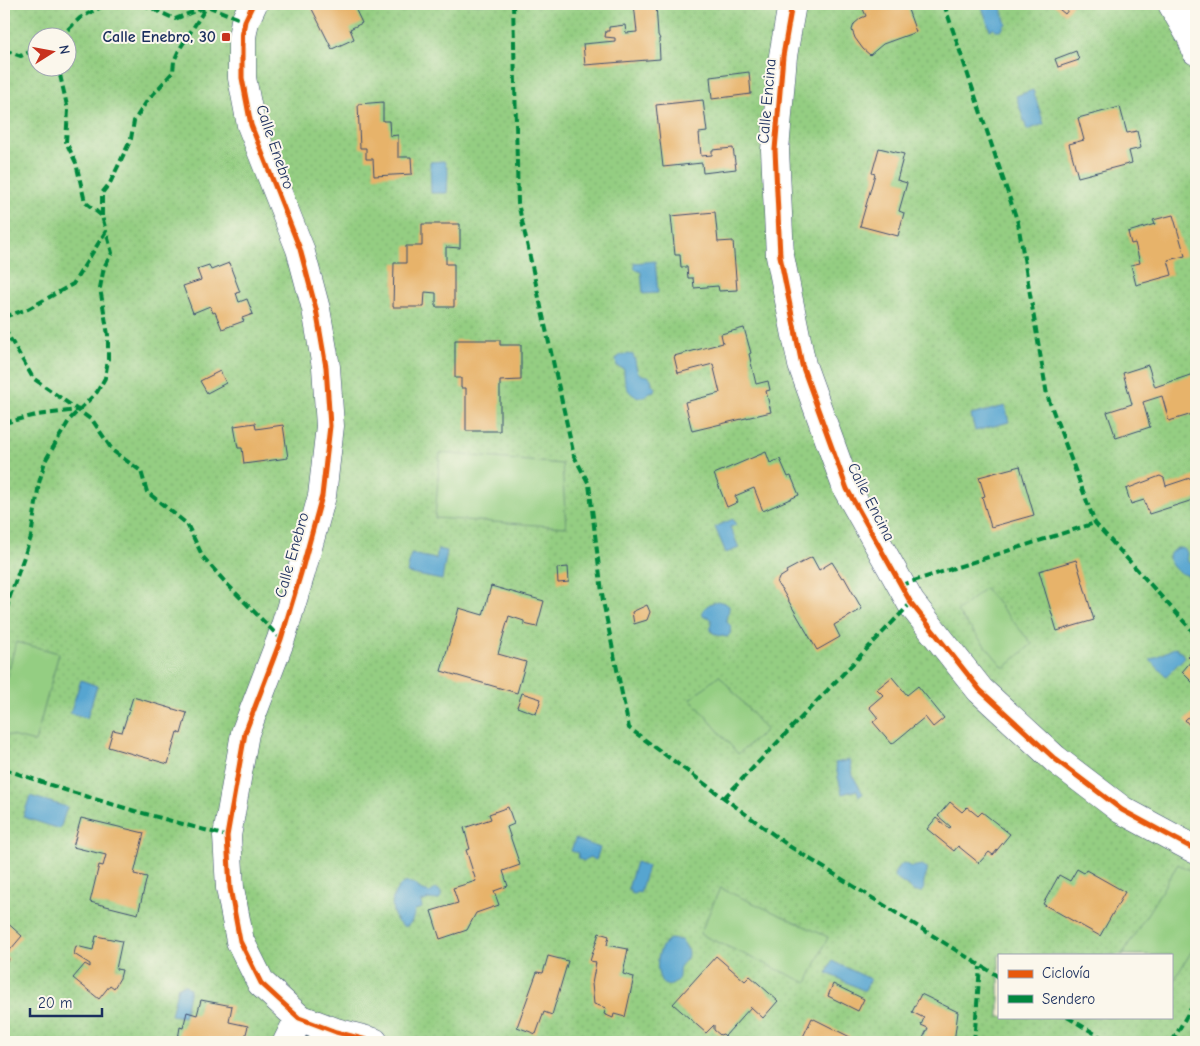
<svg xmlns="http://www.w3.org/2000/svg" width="1200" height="1046" viewBox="0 0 1200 1046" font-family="'Comic Neue',sans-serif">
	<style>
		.green { fill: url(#green-dots); stroke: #587e70; fill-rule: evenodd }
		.pitch { fill: #94ce82; stroke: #587e70 }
		.water { fill: #56a5d0; stroke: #386a97 }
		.building { fill: #e7b36b }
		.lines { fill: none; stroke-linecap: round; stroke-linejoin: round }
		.street-casing { stroke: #3b4b6f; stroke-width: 29 }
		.street { stroke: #fff; stroke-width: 28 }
		.quiet { stroke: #00873e; stroke-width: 4; stroke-dasharray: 8 4; stroke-linecap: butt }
		.cycleway-casing { stroke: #fbf7ec; stroke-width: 8 }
		.cycleway { stroke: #e8590c; stroke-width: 5 }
		.poi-dot { fill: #c8321e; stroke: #fbf7ec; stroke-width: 2 }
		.labels { text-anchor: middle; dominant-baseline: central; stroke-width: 4; stroke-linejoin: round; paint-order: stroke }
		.poi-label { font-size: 16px; font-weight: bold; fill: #1b2f5e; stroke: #fbf7ec; text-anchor: end }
		.street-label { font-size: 16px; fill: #1b2f5e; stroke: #fbf7ec }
	</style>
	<defs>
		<pattern id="green-dots" width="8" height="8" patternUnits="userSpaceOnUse" patternTransform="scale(1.25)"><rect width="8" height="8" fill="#94ce82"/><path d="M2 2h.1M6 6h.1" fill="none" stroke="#7fb173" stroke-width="1.8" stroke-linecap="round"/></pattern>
	</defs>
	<rect width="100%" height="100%" fill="#fbf7ec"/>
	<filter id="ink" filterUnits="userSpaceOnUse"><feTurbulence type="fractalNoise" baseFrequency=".02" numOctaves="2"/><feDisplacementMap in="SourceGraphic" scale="10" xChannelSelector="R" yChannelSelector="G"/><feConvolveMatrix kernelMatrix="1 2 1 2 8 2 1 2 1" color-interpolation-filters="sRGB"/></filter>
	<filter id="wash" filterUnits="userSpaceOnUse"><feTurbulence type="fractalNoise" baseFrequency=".0096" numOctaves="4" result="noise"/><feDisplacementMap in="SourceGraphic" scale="20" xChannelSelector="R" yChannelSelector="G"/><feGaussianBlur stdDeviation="1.12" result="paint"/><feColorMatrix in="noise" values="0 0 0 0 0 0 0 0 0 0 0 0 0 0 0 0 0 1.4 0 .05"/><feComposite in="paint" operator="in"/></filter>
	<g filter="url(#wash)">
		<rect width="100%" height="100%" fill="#f1ead2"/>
		<path class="green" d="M4,4H1196V1042H4ZM38,38H68V68H38ZM999,955H1171V1017H999Z"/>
		<path class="pitch" d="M440,453L562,464L566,527L435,518Z
			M985,588L1032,644L1004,668L957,612Z
			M16,642L59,653L35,742L4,734V688Z
			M719,675L766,730L738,754L691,699Z
			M1178,864L1196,874V944L1171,985V955H1122Z
			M720,888L828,937L807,983L700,934Z"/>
		<path class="water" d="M981,4H1000L1006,24L1004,25L1002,30L997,31L994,28L990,30Z
			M1033,90L1044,124L1027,130L1016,96Z
			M444,161L448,171L447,193H431L430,162Z
			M655,261L658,293L643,294L641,272L635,269L634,263Z
			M627,354L633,355C636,360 635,367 638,372C643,379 651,371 652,384L655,388L654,391L650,392L644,397C626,398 624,382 624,369L617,366L616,359L621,355Z
			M1005,406L1009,422L975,431L971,415Z
			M733,519L736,525L730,527L739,548L726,553L715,527Z
			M1178,548C1192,549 1184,556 1189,563C1191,565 1194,567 1195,569C1191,588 1152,557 1178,548Z
			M438,549L447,551L442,580L407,573L411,554L436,559Z
			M717,601L725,603L729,606C730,616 721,618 731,626L730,634L727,637L717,635L712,632C709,627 712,624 711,619L709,617H704C698,610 710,603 717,601Z
			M1176,647L1185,657L1166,676L1150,660Z
			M81,680L97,686L87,718L70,713Z
			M850,760L853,776L863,794L859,796L857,790L842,794L835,763Z
			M30,796L67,807L60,829L23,817Z
			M575,839L600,848L596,860L589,857L584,861L579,859L578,853L571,851Z
			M636,862L648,866L640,893L637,892L634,894L631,893L630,890L628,889Z
			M904,863L911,867L922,865L927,868C928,874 925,876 924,881C923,886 925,887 922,892H915L894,877C894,872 899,865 904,863Z
			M404,883C411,882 417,884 420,890L430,893L435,889L439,890L441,893V897L438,900L429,899L421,902L422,908L415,910C414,914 413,919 411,922C400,940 379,898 404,883Z
			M670,939L681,940C687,946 691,954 685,961C684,962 681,965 680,967C678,972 681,977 676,982C657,999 649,950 670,939Z
			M832,961L870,979L865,991L827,973Z
			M182,985H186L190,989L184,1017L171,1015L178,986L180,987Z"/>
		<g id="blocks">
			<path class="building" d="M312,4H353L362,23L350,29L354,39L332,49L310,5Z
				M634,4H656L658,35L660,39H659L660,59L585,65L583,44L615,41V38L605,37L606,31H609V27L625,25L626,33L637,32Z
				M861,4H896V5L906,4L916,32L883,44L870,55L863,49L855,38L852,30L854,24L861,18L866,16Z
				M1053,4H1073L1065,14Z
				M1076,51L1079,60L1058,67L1055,59Z
				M749,72L751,94L712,99L710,77Z
				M703,100L707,132L699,133L701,156L712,155V150L733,148L736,169L703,173L702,163L663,167L656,105Z
				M383,102V121H389L390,136L398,135V157H411L412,174L374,176L373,159H366V148H360L358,104Z
				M1120,107L1127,133L1137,131L1141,148L1129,151L1132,163L1078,177L1069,144L1084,140L1078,118Z
				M879,148L904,154L897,180L907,183L899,211L904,213L898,236L860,226L875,174L872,173Z
				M715,212L718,242L733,241L737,290L719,291L718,286L694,288L693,278H688L687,267H681L680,255H675L671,216Z
				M1173,215L1185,256L1168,260L1172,275L1136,285L1131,265L1140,263L1135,243L1131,244L1128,232L1155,224L1153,220Z
				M422,224H460V248L446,247V264H454V307H436V293L425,292L424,307H393L394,263H406V246H422Z
				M229,263L240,292L236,293L239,302L247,299L253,314L242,318L244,321L222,329L215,312L213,313L210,306L193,313L183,286L201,280L197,269L209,265L211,270Z
				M744,328L751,353L749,354L756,384L768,381L770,390L766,391L771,412L692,431L685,402L720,393L713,364L678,373L674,356L723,343L721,334Z
				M455,340H500V345H521V380L500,381V431H466V388H461V378H455Z
				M1148,365L1155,387L1196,373V413L1169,421L1162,396L1143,402L1150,427L1116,438L1107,412L1132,404L1123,373Z
				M220,371L226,383L207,393L200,381Z
				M255,423L256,429L283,425L288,458L244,464L242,448H238L234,426Z
				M766,452L770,463L780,459L788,477L791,476L799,495L763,511L754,488L735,496L738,502L727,507L714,474Z
				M1020,466L1034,515L991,527L982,497L985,496L979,477Z
				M1160,476L1164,478L1166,486L1196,476V499L1149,514L1144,500L1131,504L1126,489Z
				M812,557L819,570L832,562L842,578L844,577L862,609L834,625L840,637L817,650L781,588H780L777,583L779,578L787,573L786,571Z
				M1076,560L1094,620L1057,631L1039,571Z
				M568,567L569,582L558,583L557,568Z
				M491,586L544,601L537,627L524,624V621L509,616L498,654L526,662L517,693L441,671L459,608L483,615Z
				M647,605L650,612L647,620L634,624L632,612Z
				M1192,652L1196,656V686L1182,672L1192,660L1188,656Z
				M892,677L907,695L918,686L944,718L933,727L925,717L892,744L873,722L878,718L869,707L883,695L877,689Z
				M522,693L541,699L536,714L517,707Z
				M133,697L187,713L181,734L177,732L168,764L108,747L113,730L122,732Z
				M1196,710V733L1185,720Z
				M950,802L962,812L967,807L978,816L982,812L1010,834L993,855L989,852L979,863L958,846L954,851L927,829L936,818L949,828L951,827L938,816Z
				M508,807L514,824L507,827L520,865L503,871L508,886L494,891L499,905L476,913L467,930L440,939L431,911L458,903L453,888L476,881L466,850L470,849L464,828L491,819L489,814Z
				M81,818L144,833L134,874L147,877L138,914L90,902L99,865L103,866L106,855L73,847Z
				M1077,869L1084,873L1086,870L1125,892L1100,936L1043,904L1059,875L1070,881Z
				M4,920L22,936L5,956L9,959L4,966Z
				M599,933L609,936L607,945L628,949L623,974L634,977L625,1017L614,1014L613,1018L604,1014L606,1008L594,1004L592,984L596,962L590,961Z
				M96,936L122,941L116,969L122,970L120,978L114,988L110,985L99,999L73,978L85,964L90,967V964L74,954L76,946L93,950Z
				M548,956L568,961L552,1015L544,1012L536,1034L517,1027L537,972L543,973Z
				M716,956L745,981L750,976L778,1001L763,1018L751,1007L725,1036L723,1034L720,1035L714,1030V1025L706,1033L673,1004Z
				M833,984L864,999L858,1011L828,996Z
				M921,994L958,1012L954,1042H926L922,1040L928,1028L921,1025L924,1018L912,1012Z
				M201,1000L232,1006L229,1022L248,1026L244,1042H193L178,1039L180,1027L183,1028L187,1012L197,1015Z
				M812,1018L858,1041L857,1042H804L801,1041Z"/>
		</g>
	</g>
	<g filter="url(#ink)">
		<use href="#blocks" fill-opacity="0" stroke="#3b4b6f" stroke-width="1"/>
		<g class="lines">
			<g class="street-casing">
				<path id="street" d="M253,4L245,21L242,37V78L251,125L300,249L316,309L326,367L330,426L322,496L301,573L281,639L245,733L227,836L230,888L240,941L261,983L299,1018L336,1032L374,1042
					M792,4L783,56L775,150L780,256L802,365L847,489L911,603L980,690L1055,759L1122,810L1196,850
					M1172,4L1191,37L1196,51
					M287,1042L299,1018"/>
			</g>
			<use href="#street" class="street"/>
			<path class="quiet" d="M142,4L175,19L207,6L245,21
				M513,4L518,203L574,456L589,484L603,601L629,728L789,846L999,977
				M944,4L1018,223L1047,395L1095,523L1196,635
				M59,38L80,18L103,6L114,4
				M4,50L21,56L38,48
				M102,216V193L110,183L131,139L134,121L147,101L173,72L174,61L179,50L207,6
				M4,317L28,309L73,284L106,231L102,216L85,202L76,163L66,142L68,110L60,75L54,68
				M4,328L33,378L93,421L113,451L141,471L147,492L187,524L203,557L226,583L281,639
				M4,423L36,415L78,410
				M901,585L1095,523
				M4,622L5,619L9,599L31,537L39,483L45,461L70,419L97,392L105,378L108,360V335L100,288L104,267L112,253L106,231
				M4,769L65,790L135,811L227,836
				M724,798L911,603
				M1067,1017L1109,1042
				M974,1042L980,967
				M1172,1042L1190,1010H1196"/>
			<g class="cycleway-casing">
				<path id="cycleway" d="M253,4L245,21L242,37V78L251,125L300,249L316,309L326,367L330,426L322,496L301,573L281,639L245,733L227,836L230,888L240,941L261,983L299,1018L336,1032L374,1042
					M792,4L783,56L775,150L780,256L802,365L847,489L911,603L980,690L1055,759L1122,810L1196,850"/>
			</g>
			<use href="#cycleway" class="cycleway"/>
		</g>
	</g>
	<rect class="poi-dot" x="221" y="32" width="10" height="10" rx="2.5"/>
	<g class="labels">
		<g class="poi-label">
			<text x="216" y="37">Calle Enebro, 30</text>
		</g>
		<g class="street-label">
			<text transform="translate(767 101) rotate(-85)">Calle Encina</text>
			<text transform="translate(275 147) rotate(71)">Calle Enebro</text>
			<text transform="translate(871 502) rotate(63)">Calle Encina</text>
			<text transform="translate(292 555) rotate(-74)">Calle Enebro</text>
		</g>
	</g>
	<rect width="1200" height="1046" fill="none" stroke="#fbf7ec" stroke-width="20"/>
	<rect x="998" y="954" width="175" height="65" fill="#fbf7ec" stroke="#a1a7b3"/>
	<rect x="1008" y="970" width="25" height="8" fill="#e8590c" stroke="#a1a7b3"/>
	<text x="1042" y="978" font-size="15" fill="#1b2f5e">Ciclovía</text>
	<rect x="1008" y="995" width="25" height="8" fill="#00873e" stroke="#a1a7b3"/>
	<text x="1042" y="1004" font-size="15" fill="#1b2f5e">Sendero</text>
	<g transform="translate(52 52) rotate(79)"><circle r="24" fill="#fbf7ec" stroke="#a1a7b3"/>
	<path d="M0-4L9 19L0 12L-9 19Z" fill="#c8321e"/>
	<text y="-8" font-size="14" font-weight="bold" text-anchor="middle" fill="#1b2f5e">N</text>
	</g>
	<path d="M30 1008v8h72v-8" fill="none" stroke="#1b2f5e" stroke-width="2.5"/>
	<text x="38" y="1008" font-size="15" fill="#1b2f5e" stroke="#fbf7ec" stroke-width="4" paint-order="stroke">20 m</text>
</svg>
